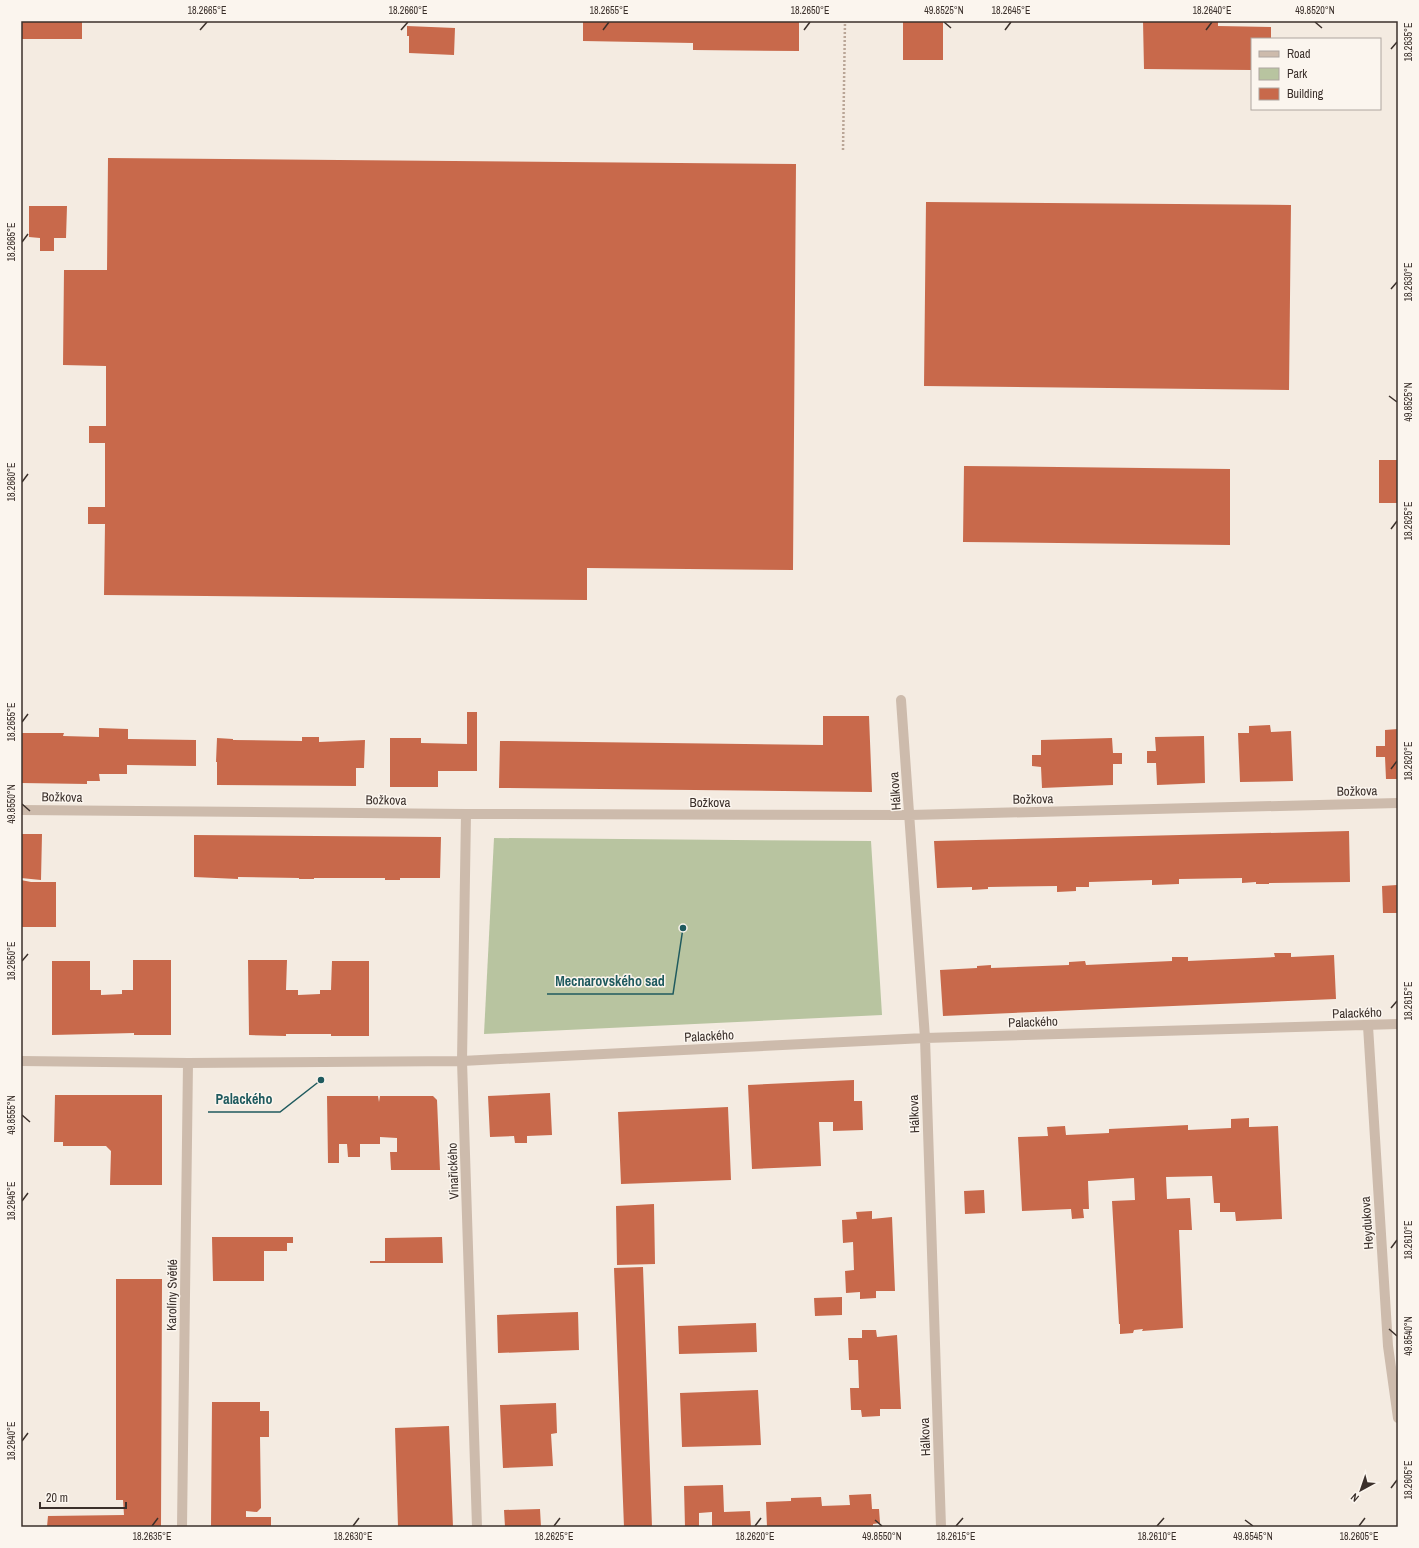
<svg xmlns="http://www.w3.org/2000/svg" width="1419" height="1548" viewBox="0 0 1419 1548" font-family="'Archivo Narrow',sans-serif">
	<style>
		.green { fill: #b8c4a0 }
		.building { fill: #c8694b }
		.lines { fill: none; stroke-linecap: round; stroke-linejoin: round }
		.path { stroke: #b9a596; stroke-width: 2.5; stroke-dasharray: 2 2; stroke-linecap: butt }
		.minor { stroke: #cdbbac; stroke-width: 10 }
		.ticks { fill: none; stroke: #3b302b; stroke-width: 1.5 }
		.labels { text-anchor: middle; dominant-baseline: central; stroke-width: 3; stroke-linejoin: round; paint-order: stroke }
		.street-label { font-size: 13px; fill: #3b302b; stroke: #fbf5ee }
		.leader { fill: none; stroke: #1f5a5e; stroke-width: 1.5 }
		.callout-dot { fill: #1f5a5e; stroke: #fbf5ee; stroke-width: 1.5 }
		.callout-label { font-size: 14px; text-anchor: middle; font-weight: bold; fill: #1f5a5e; stroke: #fbf5ee; stroke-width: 3; stroke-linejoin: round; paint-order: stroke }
		.neatline { fill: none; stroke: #3b302b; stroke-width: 1.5 }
		.ticks-label { font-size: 10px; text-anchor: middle; fill: #3b302b }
	</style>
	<rect width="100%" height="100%" fill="#f4ebe1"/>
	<path class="green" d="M494,838L871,841L882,1015L484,1034Z"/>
	<path class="building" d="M21,21H82V39H21Z
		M583,21H799V51L693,50V43L583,41Z
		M903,21H943V60H903Z
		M1143,21H1218V26L1271,27V39H1252V70L1144,69Z
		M407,26L455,28L454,55L409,53V36H407Z
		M108,158L796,164L793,570L587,568V600L104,595L105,524H88V507H105V443H89V426H106V366L63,365L64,270H107Z
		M926,202L1291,205L1289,390L924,386Z
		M29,206H67L66,238H54V251H40V238L29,237Z
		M1379,460H1398V503H1379Z
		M964,466L1230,469V545L963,542Z
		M467,712H477V771H438V787H390V738H421V743L467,744Z
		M823,716H869L872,792L499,788L500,741L823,745Z
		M1270,725L1271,732L1291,731L1293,781L1240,782L1238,733H1249V726Z
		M99,728L128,729V739L196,740V766L127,765V774H99L100,781H87V784L21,783V733H64L63,736L99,737Z
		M1398,729V779H1386L1385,757H1376V746H1385V730Z
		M1204,736L1205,783L1157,785L1156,763H1147V751H1156L1155,737Z
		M302,737H319V742L365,740L364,768H356V786L217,785V762H216L217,738L233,739V740L302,741Z
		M1112,738L1113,753H1122V764H1113V785L1042,788L1041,767L1032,766V755H1041V740Z
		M1349,831L1350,882L1269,883V884H1256V882L1242,883V878L1179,879V884L1152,885V880L1089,882V887H1076V891L1057,892V886L988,887V889L972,890V887L937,888L934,841Z
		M21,834H42L41,880L21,878Z
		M194,835L441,837L440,878H400V880H385V878H314V879H299V878L238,877V879L194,877Z
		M21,880L31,882H56V927H21Z
		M1397,885L1398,913H1383L1382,886Z
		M1274,953H1291V957L1334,955L1336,999L943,1016L940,970L977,968V966L991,965V968L1069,965V962L1085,961L1086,965L1172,961V957H1188V961L1275,957Z
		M133,960H171V1035H134V1033L52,1035V961H90V990H101V995L122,994V990H133Z
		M248,960H287L286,990H298V995L320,994V990H331L332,961H369V1036H331V1034H286V1036L249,1035Z
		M854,1080V1101H862L863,1130L833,1131V1122H819L821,1166L752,1169L748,1085Z
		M550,1093L552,1135L527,1136V1143H515L514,1136L490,1137L488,1096Z
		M55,1095H162V1185H110L111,1151L106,1146H63V1142H54Z
		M327,1096H378L379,1102L380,1096H433L437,1100L440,1170H391L390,1152H397V1138L380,1137V1144H360V1157H348L347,1144H339V1163H328Z
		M728,1107L731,1180L621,1184L618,1112Z
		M1249,1118V1127L1278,1126L1282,1219L1236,1221L1235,1212H1220V1203H1214L1212,1176L1166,1177L1167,1199L1190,1198L1192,1230H1179L1183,1328L1142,1331L1143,1329L1134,1330L1133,1333L1120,1334V1324H1119L1112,1201L1135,1200L1134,1178L1088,1181L1089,1209H1083L1084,1218L1072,1219L1071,1209L1022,1211L1018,1137L1048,1136L1047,1127L1065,1126L1066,1135L1109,1133V1129L1188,1125V1130L1231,1128V1119Z
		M984,1190L985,1213L965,1214L964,1191Z
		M654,1204L655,1264L617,1265L616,1206Z
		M872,1211V1219L892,1217L895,1291H876V1298L860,1299V1292L846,1293L845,1271L854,1270L853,1242L843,1243L842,1220L857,1219L856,1212Z
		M212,1237H293V1243H287V1251H264V1281H213Z
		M442,1237L443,1263H370V1261H385V1238Z
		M643,1267L652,1527H624L614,1268Z
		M116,1279H162L161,1527H47L48,1516L124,1515L123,1500H116Z
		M842,1297V1315L815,1316L814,1298Z
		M578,1312L579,1350L498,1353L497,1315Z
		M756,1323L757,1352L679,1354L678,1326Z
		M862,1330H876L877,1337L897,1335L901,1409H880V1416L862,1417L861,1410H851L850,1388H859L858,1360H849L848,1338H862Z
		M758,1390L761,1445L682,1447L680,1393Z
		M212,1402H260V1411H269V1437H260L261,1508L257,1512L246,1511V1517H271V1527H211Z
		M556,1403L557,1433L551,1434L553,1466L503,1468L500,1405Z
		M449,1426L453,1527H398L395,1428Z
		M723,1485L724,1512L750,1511L751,1527H712V1512L699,1513V1527H685L684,1486Z
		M871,1494L872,1509H879L880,1523L873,1524V1527H767L766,1502L791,1501V1498L821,1497L822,1506L850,1505L849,1495Z
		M540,1509L541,1527H505L504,1510Z"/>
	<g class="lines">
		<path class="path" d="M843,150L845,21"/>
		<path class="minor" d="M901,700L925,1038L941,1527
			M21,810L466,814L910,815L1398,803
			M466,814L462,1061L477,1527
			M1368,1026L1388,1346L1398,1418
			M21,1061L188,1063L462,1061L925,1038L1398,1024
			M182,1527L188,1063"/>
	</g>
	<path class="ticks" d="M944,22L951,28M1315,22L1322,28M200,30L207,22M401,30L408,22M603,30L609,22M804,30L810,22M1005,30L1011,22M1206,30L1212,22M1391,49L1397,42M22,242L28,234M1391,289L1397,282M1389,396L1397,402M22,482L28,474M1391,529L1397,521M22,722L28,714M1391,769L1397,761M22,804L30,811M22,961L28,954M1391,1008L1397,1001M22,1115L30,1122M22,1201L28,1193M1391,1248L1397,1240M1389,1329L1397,1336M22,1441L28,1433M1391,1488L1397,1480M875,1520L882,1526M1245,1520L1253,1526M152,1526L158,1518M353,1526L359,1518M554,1526L560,1518M755,1526L761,1518M956,1526L963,1518M1157,1526L1164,1518M1359,1526L1365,1518"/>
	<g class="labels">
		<g class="street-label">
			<text transform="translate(895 791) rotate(-94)">Hálkova</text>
			<text transform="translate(1357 791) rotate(-1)">Božkova</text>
			<text transform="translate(62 797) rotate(1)">Božkova</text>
			<text transform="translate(1033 799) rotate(-1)">Božkova</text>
			<text transform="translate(386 800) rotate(1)">Božkova</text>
			<text x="710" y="802">Božkova</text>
			<text transform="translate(1357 1013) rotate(-2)">Palackého</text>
			<text transform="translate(1033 1022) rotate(-2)">Palackého</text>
			<text transform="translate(709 1036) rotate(-3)">Palackého</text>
			<text transform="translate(914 1114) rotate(-92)">Hálkova</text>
			<text transform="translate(453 1171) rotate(-92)">Vinařického</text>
			<text transform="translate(1367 1223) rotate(-94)">Heydukova</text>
			<text transform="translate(172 1295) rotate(-89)">Karolíny Světlé</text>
			<text transform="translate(925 1437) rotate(-92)">Hálkova</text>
		</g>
	</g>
	<path class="leader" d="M683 928L673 994H547M321 1080L280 1112H208"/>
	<g class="callout-dot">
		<circle cx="683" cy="928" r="4"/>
		<circle cx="321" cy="1080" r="4"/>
	</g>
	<g class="callout-label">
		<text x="610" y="986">Mecnarovského sad</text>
		<text x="244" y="1104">Palackého</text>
	</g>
	<rect width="1419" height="1548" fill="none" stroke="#fbf5ee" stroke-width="44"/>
	<rect x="1251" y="38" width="130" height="72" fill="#fbf5ee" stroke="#aea6a0"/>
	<rect x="1259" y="51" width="20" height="6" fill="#cdbbac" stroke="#aea6a0"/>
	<text x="1287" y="58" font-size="12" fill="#3b302b">Road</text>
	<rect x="1259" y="68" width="20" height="12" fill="#b8c4a0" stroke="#aea6a0"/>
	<text x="1287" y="78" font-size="12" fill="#3b302b">Park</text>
	<rect x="1259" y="88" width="20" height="12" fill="#c8694b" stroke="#aea6a0"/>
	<text x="1287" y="98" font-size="12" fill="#3b302b">Building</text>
	<g transform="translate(1361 1490) rotate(220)" stroke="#fbf5ee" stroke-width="3" paint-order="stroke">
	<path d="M0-3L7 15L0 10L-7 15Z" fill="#3b302b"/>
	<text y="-6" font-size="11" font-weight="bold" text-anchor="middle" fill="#3b302b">N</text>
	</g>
	<path d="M40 1502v6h86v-6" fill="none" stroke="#3b302b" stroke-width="2"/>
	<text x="46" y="1502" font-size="12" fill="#3b302b" stroke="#fbf5ee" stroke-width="3" paint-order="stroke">20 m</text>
	<rect x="22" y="22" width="1375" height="1504" class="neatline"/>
	<g class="ticks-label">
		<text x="207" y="14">18.2665°E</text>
		<text x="408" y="14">18.2660°E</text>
		<text x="609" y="14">18.2655°E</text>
		<text x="810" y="14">18.2650°E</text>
		<text x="944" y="14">49.8525°N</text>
		<text x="1011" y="14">18.2645°E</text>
		<text x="1212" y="14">18.2640°E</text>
		<text x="1315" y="14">49.8520°N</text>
		<text transform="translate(1408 42) rotate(-90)" y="4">18.2635°E</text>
		<text transform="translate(11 242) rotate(-90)" y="4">18.2665°E</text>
		<text transform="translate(1408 282) rotate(-90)" y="4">18.2630°E</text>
		<text transform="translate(1408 402) rotate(-90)" y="4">49.8525°N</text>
		<text transform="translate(11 482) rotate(-90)" y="4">18.2660°E</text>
		<text transform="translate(1408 521) rotate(-90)" y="4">18.2625°E</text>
		<text transform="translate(11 722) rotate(-90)" y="4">18.2655°E</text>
		<text transform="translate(1408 761) rotate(-90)" y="4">18.2620°E</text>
		<text transform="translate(11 804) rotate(-90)" y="4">49.8550°N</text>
		<text transform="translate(11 961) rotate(-90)" y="4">18.2650°E</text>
		<text transform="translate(1408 1001) rotate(-90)" y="4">18.2615°E</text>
		<text transform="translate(11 1115) rotate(-90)" y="4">49.8555°N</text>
		<text transform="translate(11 1201) rotate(-90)" y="4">18.2645°E</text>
		<text transform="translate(1408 1240) rotate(-90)" y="4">18.2610°E</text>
		<text transform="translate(1408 1336) rotate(-90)" y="4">49.8540°N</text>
		<text transform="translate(11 1441) rotate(-90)" y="4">18.2640°E</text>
		<text transform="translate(1408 1480) rotate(-90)" y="4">18.2605°E</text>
		<text x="152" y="1540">18.2635°E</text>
		<text x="353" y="1540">18.2630°E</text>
		<text x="554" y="1540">18.2625°E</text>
		<text x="755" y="1540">18.2620°E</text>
		<text x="882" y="1540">49.8550°N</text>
		<text x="956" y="1540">18.2615°E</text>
		<text x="1157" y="1540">18.2610°E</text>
		<text x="1253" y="1540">49.8545°N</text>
		<text x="1359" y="1540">18.2605°E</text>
	</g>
</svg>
